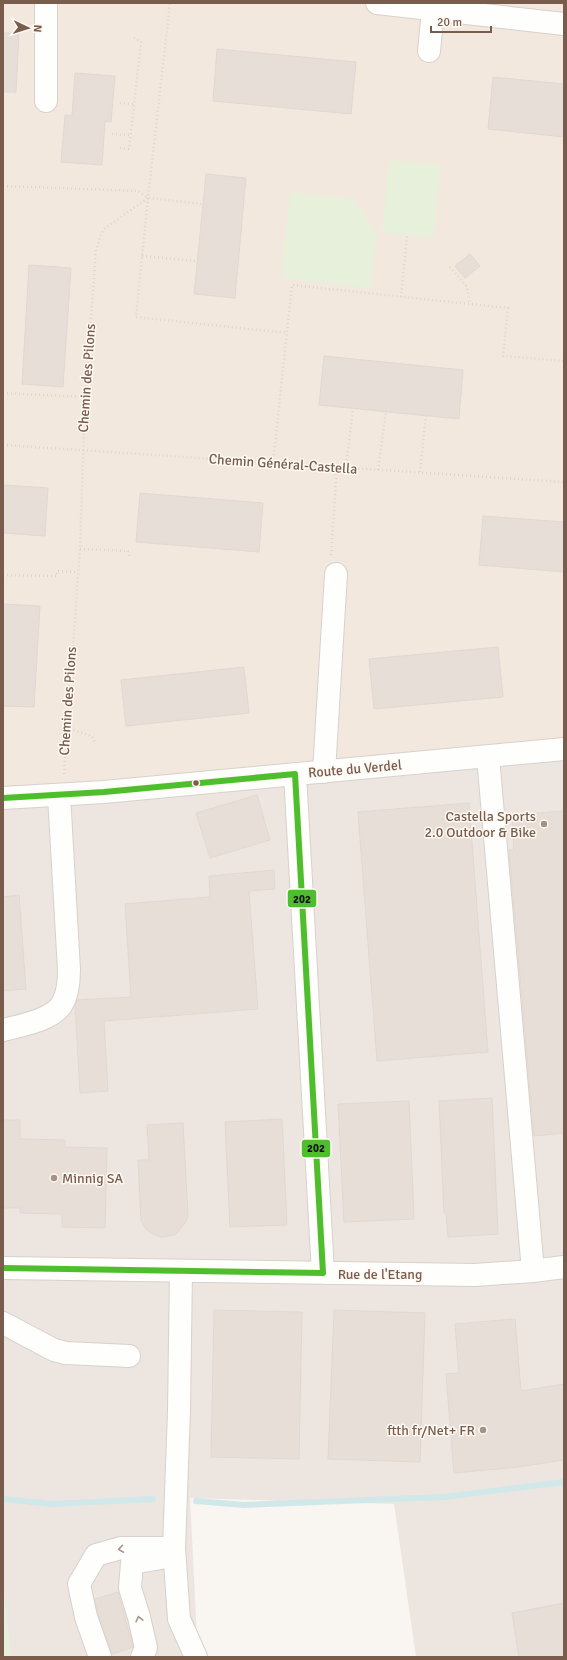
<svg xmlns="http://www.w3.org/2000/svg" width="567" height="1660" viewBox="0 0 567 1660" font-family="Signika,sans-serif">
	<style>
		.residential { fill: #f2e8de }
		.industrial { fill: #ede5e0 }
		.green { fill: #e7f0db }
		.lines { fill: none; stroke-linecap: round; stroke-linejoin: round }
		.stream { stroke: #d0e8ea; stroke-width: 6 }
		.building { fill: #e6ded7; stroke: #e2d8d2 }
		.minor-casing { stroke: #d7d1cb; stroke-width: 24 }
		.path { stroke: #dcd5d0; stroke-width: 2.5; stroke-dasharray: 1 3; stroke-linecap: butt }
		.minor { stroke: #fefefd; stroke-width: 22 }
		.bus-1-casing { stroke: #fffaf3; stroke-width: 9 }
		.bus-1 { stroke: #4fbe2e; stroke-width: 6 }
		.oneway { stroke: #a8958b }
		.bus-dot { fill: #7a5c4d; stroke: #fffaf3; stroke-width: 1.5 }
		.poi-dot { fill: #a69286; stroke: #fffaf3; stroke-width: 1.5 }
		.labels { text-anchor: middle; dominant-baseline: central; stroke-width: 3; stroke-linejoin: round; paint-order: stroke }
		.street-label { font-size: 14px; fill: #7a5c4d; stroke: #fffaf3 }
		.poi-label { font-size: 14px; fill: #7a5c4d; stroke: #fffaf3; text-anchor: end }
		.line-badge { stroke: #fffaf3; stroke-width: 1.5 }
		.pale-badge-label { font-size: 11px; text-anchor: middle; font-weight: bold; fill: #111 }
	</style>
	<rect width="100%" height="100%" fill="#f9f5f0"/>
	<path class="residential" d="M3,3H564V749L3,798Z"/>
	<path class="industrial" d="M564,749V1657H416L394,1504L190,1498L198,1657H3V798Z"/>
	<path class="green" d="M390,160L441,165L433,238L382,232Z
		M290,192L354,199L377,234L371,288L281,278Z
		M3,1583L11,1657H3Z"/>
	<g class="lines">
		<path class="stream" d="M3,1499L52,1504L153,1499
			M196,1501L244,1505L444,1497L564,1482"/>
	</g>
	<path class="building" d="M3,33H19L16,92H3Z
		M217,49L356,62L351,114L213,101Z
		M75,73L115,76L111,122L105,121L102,165L61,162L65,115L72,116Z
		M493,77L564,84V137L488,129Z
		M206,174L246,178L235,298L194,294Z
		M470,254L480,266L465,278L455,266Z
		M29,265L71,268L63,387L22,384Z
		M324,356L463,370L459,419L319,405Z
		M3,485L48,488L45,536L3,533Z
		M140,493L263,503L259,552L136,542Z
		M483,516L564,522V572L479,565Z
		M3,604L40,606L34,707L3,706Z
		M498,647L503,697L374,709L369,659Z
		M244,667L249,713L126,726L121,680Z
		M257,795L270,840L210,858L196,813Z
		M469,803L488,1052L377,1061L358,812Z
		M564,811V1133L534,1136L509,850H514L512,815Z
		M274,870L275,889L249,891L258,1009L104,1021L108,1091L80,1093L75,1006L77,1000L131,997L125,904L210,897L209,876Z
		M19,895L26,989L3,991V897Z
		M492,1098L498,1234L448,1237L446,1213H444L439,1101Z
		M409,1101L414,1219L344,1222L338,1104Z
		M282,1119L287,1225L230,1227L225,1122Z
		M3,1120H20V1139L65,1140V1147L107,1148L105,1228L62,1227V1214L20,1213V1208H3Z
		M183,1123L188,1216L185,1223L176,1234L169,1236L161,1237L153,1234L146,1229L141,1221L138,1160H149L147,1125Z
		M214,1310L302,1312L299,1459L211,1457Z
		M334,1310L425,1313L420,1462L328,1459Z
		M515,1319L521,1391L564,1384V1460L518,1467L454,1473L446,1374L459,1373L455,1324Z
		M118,1592L133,1647L112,1654L98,1614L95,1599Z
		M564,1603V1657H519L512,1613Z"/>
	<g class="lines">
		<g class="minor-casing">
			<path id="minor" d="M46,3V101
				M377,3L564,24
				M429,51L433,10
				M488,757L533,1271
				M324,772L336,574
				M295,774L323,1273
				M3,798L104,792L564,749
				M3,1030C20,1026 53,1020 62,1004C68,994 69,981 69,970L59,795
				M3,1268L475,1275L533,1271L564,1267
				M181,1271L179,1411L174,1548L179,1619L196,1657
				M3,1323L54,1350L66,1353L129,1356
				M100,1657L86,1617L79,1584L96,1555L121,1548H174
				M142,1657L146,1648L139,1617L130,1588L132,1563L161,1558"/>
		</g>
		<path class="path" d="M120,103L134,104
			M112,134L131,135
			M120,148L129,149L141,42L134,38
			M3,186L138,191L148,198L203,204
			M148,198L136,317L287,333
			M142,256L197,261
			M450,267L467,287L470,304
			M401,297L407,235
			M3,393L85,397
			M3,445L564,482
			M273,463L292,285L508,308L503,356L564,361
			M346,468L353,409
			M378,470L386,412
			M420,472L426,416
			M80,549L128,551L130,558
			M331,555L337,468
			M3,575L57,576V571L77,572
			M66,728L92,736L95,742
			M64,774L80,549L85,397L96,250L100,237L104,229L148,198L170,3"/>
		<use href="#minor" class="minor"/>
		<g class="bus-1-casing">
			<path id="bus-1" d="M295,774L323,1273
				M3,798L104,792L295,774
				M3,1268L323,1273"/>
		</g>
		<use href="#bus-1" class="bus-1"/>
	</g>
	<defs><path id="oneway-chevron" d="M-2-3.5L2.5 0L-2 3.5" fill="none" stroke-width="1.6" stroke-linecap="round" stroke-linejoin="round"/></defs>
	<g class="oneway">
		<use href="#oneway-chevron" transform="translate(121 1549) rotate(172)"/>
		<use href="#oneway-chevron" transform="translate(139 1619) rotate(-104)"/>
	</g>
	<circle class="bus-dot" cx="196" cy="783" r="3.5"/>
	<g class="poi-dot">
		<circle cx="544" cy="824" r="4"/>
		<circle cx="54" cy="1178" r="4"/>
		<circle cx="483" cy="1430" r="4"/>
	</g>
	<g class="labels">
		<g class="street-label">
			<text transform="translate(87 378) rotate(-86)">Chemin des Pilons</text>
			<text transform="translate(283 464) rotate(4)">Chemin Général-Castella</text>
			<text transform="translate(68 701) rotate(-86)">Chemin des Pilons</text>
			<text transform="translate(355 769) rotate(-5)">Route du Verdel</text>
			<text x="380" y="1274">Rue de l'Etang</text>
		</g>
		<g class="poi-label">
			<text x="536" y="816">Castella Sports<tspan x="536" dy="16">2.0 Outdoor &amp; Bike</tspan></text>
			<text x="62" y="1178" text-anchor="start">Minnig SA</text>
			<text x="475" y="1430">ftth fr/Net+ FR</text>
		</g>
	</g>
	<g class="line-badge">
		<rect x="287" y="889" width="30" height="19" rx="4" fill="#4fbe2e"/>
		<rect x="301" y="1139" width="30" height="19" rx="4" fill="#4fbe2e"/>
	</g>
	<g class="pale-badge-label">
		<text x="302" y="903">202</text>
		<text x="316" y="1152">202</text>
	</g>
	<rect width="567" height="1660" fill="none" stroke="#7a5c4d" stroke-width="8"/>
	<g transform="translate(28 28) rotate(94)" stroke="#fffaf3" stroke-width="3" paint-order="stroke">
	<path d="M0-3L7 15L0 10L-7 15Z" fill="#7a5c4d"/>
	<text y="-6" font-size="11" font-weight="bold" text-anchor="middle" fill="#7a5c4d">N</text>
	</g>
	<path d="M431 26v6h60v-6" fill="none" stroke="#7a5c4d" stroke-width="2"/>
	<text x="437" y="26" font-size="12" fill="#7a5c4d" stroke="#fffaf3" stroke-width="3" paint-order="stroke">20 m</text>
</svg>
